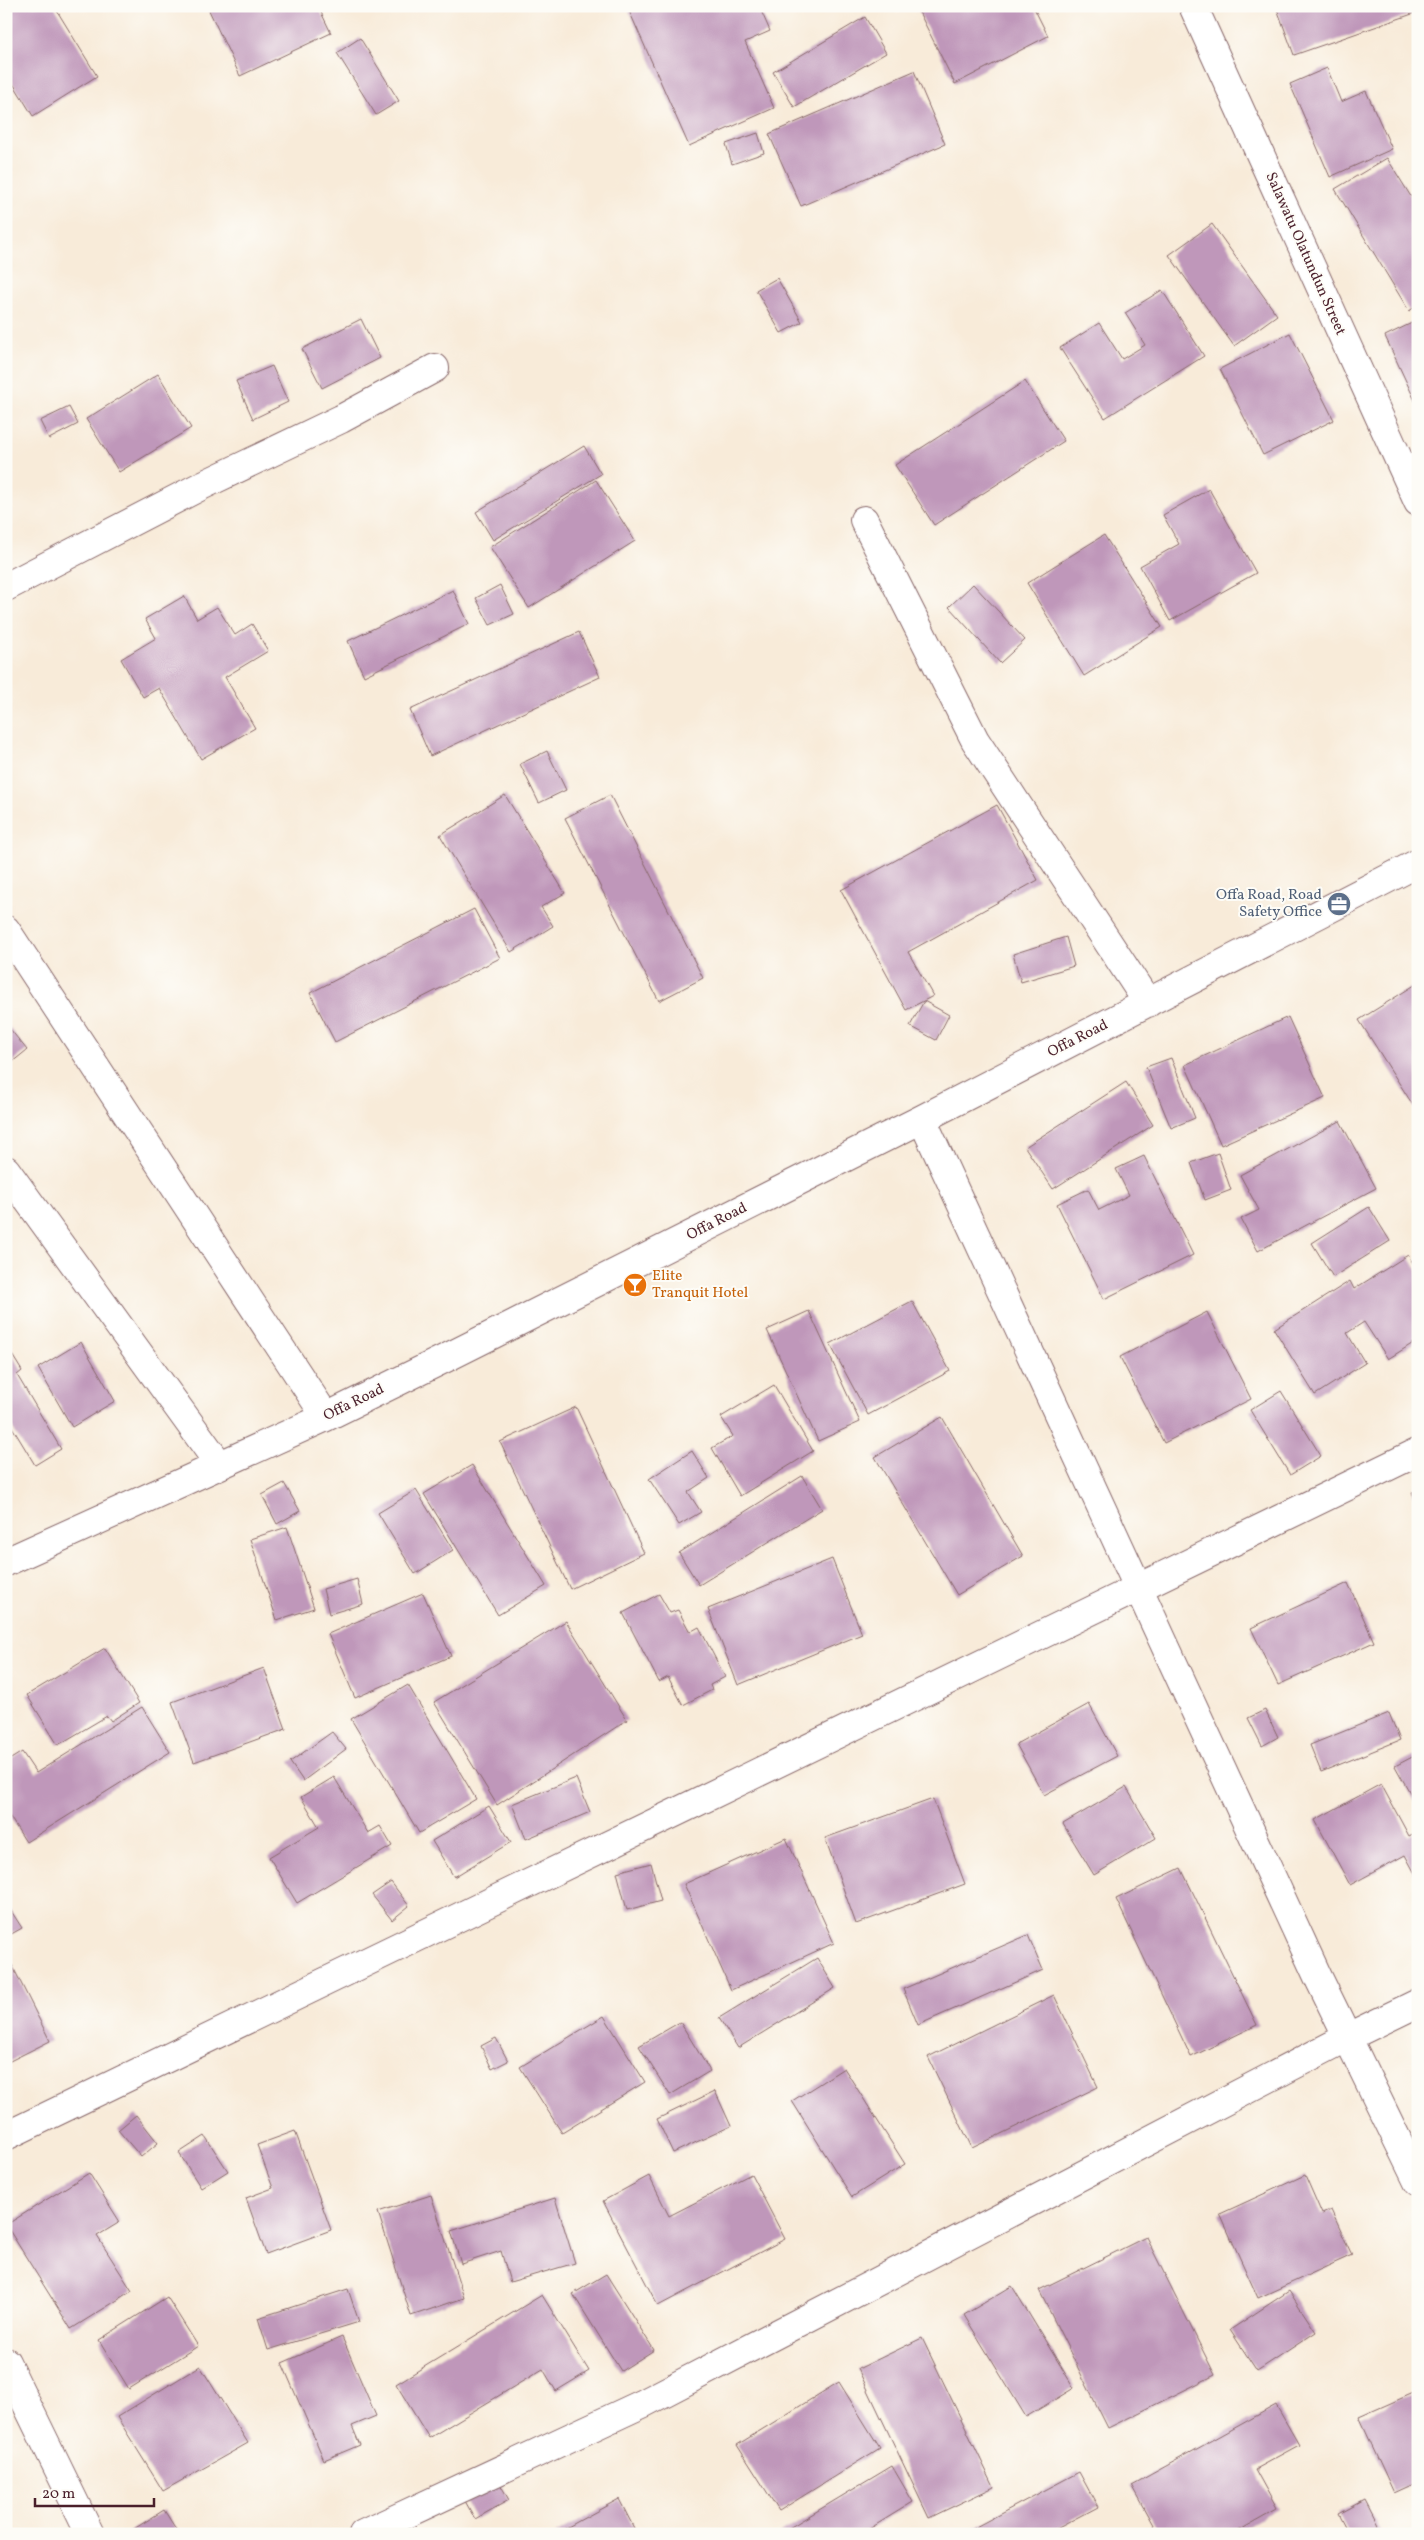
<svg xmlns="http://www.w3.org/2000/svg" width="1424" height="2540" viewBox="0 0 1424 2540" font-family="Vollkorn,serif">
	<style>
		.building { fill: #bf97ba }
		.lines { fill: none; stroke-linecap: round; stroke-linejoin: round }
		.minor-casing { stroke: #876668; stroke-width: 30 }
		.minor { stroke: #fff; stroke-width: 28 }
		.labels { text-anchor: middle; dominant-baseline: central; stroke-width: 4; stroke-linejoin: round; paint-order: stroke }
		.street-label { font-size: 15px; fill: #4a1f2b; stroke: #fdfcf7 }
		.service-label { font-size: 15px; fill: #4e5e75; stroke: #fdfcf7; text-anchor: end }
		.food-label { font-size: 15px; fill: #c56008; stroke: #fdfcf7; text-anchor: start }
	</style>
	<rect width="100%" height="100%" fill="#fdfcf7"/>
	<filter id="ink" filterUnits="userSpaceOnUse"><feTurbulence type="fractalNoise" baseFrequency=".02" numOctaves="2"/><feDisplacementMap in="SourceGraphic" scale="10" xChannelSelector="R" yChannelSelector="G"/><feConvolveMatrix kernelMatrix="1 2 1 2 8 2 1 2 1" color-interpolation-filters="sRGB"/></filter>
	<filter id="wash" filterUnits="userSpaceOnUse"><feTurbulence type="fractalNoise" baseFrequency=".0096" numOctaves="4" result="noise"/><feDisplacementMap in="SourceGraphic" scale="20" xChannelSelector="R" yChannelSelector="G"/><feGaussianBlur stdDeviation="1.12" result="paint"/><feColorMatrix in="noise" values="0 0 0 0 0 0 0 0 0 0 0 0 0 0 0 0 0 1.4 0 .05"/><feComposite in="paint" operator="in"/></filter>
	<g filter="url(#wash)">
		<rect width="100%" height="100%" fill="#f8ebd9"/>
		<g id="blocks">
			<path class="building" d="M14,6H54L97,76L33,116L6,72V38L10,36L6,29V11Z
				M207,6H318L331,33L240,76Z
				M627,6H759L770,31L745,42L774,108L689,146Z
				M926,6H1033L1048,36L955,84L918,10Z
				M1276,6H1418V12L1294,55Z
				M865,17L886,53L794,107L773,72Z
				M360,38L399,101L376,115L337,53Z
				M1327,68L1341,102L1366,91L1392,149L1330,177L1290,84Z
				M914,71L945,144L801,206L769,134Z
				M758,133L764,153L732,164L726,144Z
				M1387,158L1418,208V305L1409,311L1335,189Z
				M1212,224L1277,315L1234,346L1169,255Z
				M777,278L802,322L781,333L756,290Z
				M1162,290L1204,356L1105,418L1060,348L1099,323L1122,359L1145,345L1125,313Z
				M361,319L380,358L322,388L302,349Z
				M1418,320V407L1385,336Z
				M1290,333L1334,420L1263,455L1220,369Z
				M272,366L288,402L253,419L236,381Z
				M158,374L191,428L119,472L86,419Z
				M1025,381L1064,441L934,525L895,465Z
				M69,407L78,424L49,439L40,421Z
				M584,446L601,474L493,540L476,512Z
				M596,480L635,541L529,608L490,547Z
				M1209,489L1256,573L1170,621L1140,566L1179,544L1163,515Z
				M1104,535L1162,627L1084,676L1027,583Z
				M973,584L1025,640L1000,663L949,607Z
				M500,585L514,614L490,625L476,598Z
				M453,590L469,624L364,676L348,641Z
				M184,596L197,619L217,607L235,635L252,624L268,651L225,677L255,728L201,759L159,688L143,697L121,659L156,638L145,619Z
				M579,632L600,677L430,756L410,710Z
				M547,751L566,790L539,803L520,764Z
				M505,795L565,893L541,907L553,926L511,952L440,835Z
				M610,795L703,978L659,1001L565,818Z
				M997,805L1038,880L908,952L933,996L906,1010L841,890Z
				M474,909L500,958L335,1042L310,993Z
				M1066,937L1074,966L1021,982L1013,954Z
				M1418,983V1113L1359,1020Z
				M924,1001L949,1015L936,1040L910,1026Z
				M1288,1017L1325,1098L1221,1145L1185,1065Z
				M6,1024L27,1050L6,1067Z
				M1171,1058L1195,1118L1171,1128L1146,1067Z
				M1126,1082L1153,1125L1053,1189L1025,1147Z
				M1340,1121L1376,1188L1258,1251L1241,1219L1259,1210L1240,1175Z
				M1218,1153L1231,1190L1205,1200L1191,1163Z
				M1144,1156L1193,1255L1104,1299L1057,1204L1088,1189L1099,1210L1129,1195L1116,1169Z
				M1369,1207L1390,1241L1333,1277L1312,1243Z
				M1408,1255L1418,1271V1340L1388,1359L1364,1322L1347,1333L1365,1363L1315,1395L1274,1329L1350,1281L1354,1289Z
				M912,1301L950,1371L868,1415L830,1344Z
				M809,1311L860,1422L818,1441L767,1330Z
				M1207,1312L1251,1399L1164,1443L1120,1357Z
				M81,1342L115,1401L72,1427L38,1368Z
				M6,1345L22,1371L17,1375L61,1449L35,1465L6,1417Z
				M774,1385L813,1451L740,1496L712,1448L733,1436L721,1417Z
				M1281,1391L1321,1456L1290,1475L1250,1410Z
				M576,1407L644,1553L570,1589L500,1442Z
				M942,1417L1023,1556L957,1595L875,1457Z
				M692,1451L709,1478L688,1492L701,1512L679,1525L649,1479Z
				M472,1465L546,1586L498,1615L424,1494Z
				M802,1476L822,1509L699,1585L679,1553Z
				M284,1483L300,1511L277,1524L262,1495Z
				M416,1490L453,1550L415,1574L378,1513Z
				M1418,1490V1504L1412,1493Z
				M287,1527L314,1608L277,1620L250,1539Z
				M832,1559L862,1634L738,1685L708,1609Z
				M357,1579L363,1604L329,1614L323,1589Z
				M1348,1583L1374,1642L1278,1685L1251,1628Z
				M423,1593L451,1656L355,1698L328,1634Z
				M659,1594L670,1613L678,1610L690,1632L699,1627L725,1677L710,1685L712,1690L683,1705L668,1677L659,1682L623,1613Z
				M566,1621L627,1720L497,1805L434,1702Z
				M105,1648L139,1703L111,1721L107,1716L58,1745L27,1695Z
				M264,1668L286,1729L194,1762L172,1702Z
				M408,1685L476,1799L419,1833L351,1719Z
				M1089,1704L1117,1756L1044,1795L1016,1744Z
				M142,1707L170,1752L26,1842L6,1811V1762L22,1752L36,1773Z
				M1265,1710L1278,1737L1262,1746L1248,1718Z
				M1389,1713L1400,1740L1321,1772L1310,1745Z
				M332,1732L346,1749L303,1781L290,1762Z
				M1418,1754V1807L1395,1766Z
				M334,1777L368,1833L380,1826L392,1846L297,1903L269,1857L319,1827L301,1797Z
				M576,1778L590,1812L526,1839L512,1804Z
				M1381,1784L1409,1836L1418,1831V1879L1405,1855L1350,1885L1315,1820Z
				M1126,1787L1156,1838L1094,1875L1063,1824Z
				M933,1799L965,1884L856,1924L825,1838Z
				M489,1806L511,1842L454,1877L432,1841Z
				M786,1838L834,1943L731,1990L684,1884Z
				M651,1863L661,1901L627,1910L617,1872Z
				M1181,1868L1257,2025L1191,2057L1116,1899Z
				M391,1882L409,1906L392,1920L372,1895Z
				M6,1903L22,1928L6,1937Z
				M1028,1935L1043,1970L918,2025L903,1989Z
				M817,1958L835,1988L738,2048L719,2018Z
				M12,1965L50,2041L6,2063V1968Z
				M1054,1995L1098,2087L972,2148L928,2057Z
				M604,2016L645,2082L562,2133L520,2067Z
				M680,2022L710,2071L670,2095L639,2046Z
				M496,2038L508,2061L492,2069L481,2046Z
				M844,2068L905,2164L852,2197L792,2101Z
				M715,2091L731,2126L673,2153L657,2119Z
				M136,2115L158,2143L141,2157L118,2130Z
				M295,2131L331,2230L266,2254L246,2198L273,2188L257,2145Z
				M205,2136L228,2171L201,2188L179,2153Z
				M89,2173L120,2222L97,2236L132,2291L71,2329L6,2225Z
				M751,2174L785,2239L658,2306L603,2201L649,2176L669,2216Z
				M1305,2175L1322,2214L1331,2210L1352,2255L1258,2298L1220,2214Z
				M431,2195L464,2298L411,2316L378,2212Z
				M555,2198L575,2263L510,2282L501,2251L461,2264L451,2231Z
				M1146,2237L1215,2375L1108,2428L1039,2290Z
				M606,2274L654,2350L621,2371L573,2294Z
				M1012,2286L1074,2388L1026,2417L964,2315Z
				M348,2289L359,2322L268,2350L258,2318Z
				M1289,2291L1316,2332L1257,2371L1230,2330Z
				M542,2295L589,2371L556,2391L543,2369L429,2438L396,2384Z
				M167,2297L198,2346L129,2389L99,2340Z
				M342,2337L376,2416L352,2426L360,2445L324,2460L282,2363Z
				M922,2338L994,2487L929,2518L858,2369Z
				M200,2366L248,2443L163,2491L117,2417Z
				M839,2382L880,2448L779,2511L737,2445Z
				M1418,2391V2482L1394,2493L1359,2417Z
				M1276,2405L1299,2445L1255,2469L1277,2509L1233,2534H1159L1132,2485Z
				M892,2466L913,2502L861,2534H779Z
				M1079,2472L1098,2507L1047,2534H972L970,2530Z
				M499,2482L509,2500L475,2519L465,2501Z
				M619,2499L637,2534H555Z
				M1364,2499L1382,2534H1349L1338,2513Z
				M164,2510L179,2534H126Z"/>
		</g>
	</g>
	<g filter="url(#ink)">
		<use href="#blocks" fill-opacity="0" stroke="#876668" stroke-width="1"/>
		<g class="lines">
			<g class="minor-casing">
				<path id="minor" d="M1193,6L1418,502
					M864,520L975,740L1148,1003
					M6,587L203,485L341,419L435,368
					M6,930L326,1417
					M922,1119L1318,1977L1418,2182
					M6,1170L219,1464
					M6,1562L326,1417L448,1357L922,1119L1418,863
					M6,2136C476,1907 949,1683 1418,1452
					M6,2362L90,2534
					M363,2534L644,2403L1348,2037L1418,2003"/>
			</g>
			<use href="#minor" class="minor"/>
		</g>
	</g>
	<defs>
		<g id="office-disc" transform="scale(1.25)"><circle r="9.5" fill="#5c6f8a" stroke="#fdfcf7"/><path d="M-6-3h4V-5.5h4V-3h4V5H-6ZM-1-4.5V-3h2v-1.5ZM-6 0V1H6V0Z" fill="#fff"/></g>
		<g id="bar-disc" transform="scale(1.25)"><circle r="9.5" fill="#e8710a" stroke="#fdfcf7"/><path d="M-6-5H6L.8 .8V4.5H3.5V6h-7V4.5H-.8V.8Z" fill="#fff"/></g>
	</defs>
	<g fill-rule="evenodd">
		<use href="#office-disc" x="1339" y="904"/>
		<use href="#bar-disc" x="635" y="1285"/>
	</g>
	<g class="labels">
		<g class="street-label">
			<text transform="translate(1305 254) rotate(66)">Salawatu Olatundun Street</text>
			<text transform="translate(1078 1039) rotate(-27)">Offa Road</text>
			<text transform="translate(717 1222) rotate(-27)">Offa Road</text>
			<text transform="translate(354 1403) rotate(-26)">Offa Road</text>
		</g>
		<g class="service-label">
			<text x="1322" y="895">Offa Road, Road<tspan x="1322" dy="17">Safety Office</tspan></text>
		</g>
		<g class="food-label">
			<text x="652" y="1276">Elite<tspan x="652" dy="17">Tranquit Hotel</tspan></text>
		</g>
	</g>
	<rect width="1424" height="2540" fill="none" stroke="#fdfcf7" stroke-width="25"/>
	<path d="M35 2498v8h119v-8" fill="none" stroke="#4a1f2b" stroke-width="2.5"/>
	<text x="42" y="2498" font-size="15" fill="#4a1f2b" stroke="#fdfcf7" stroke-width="4" paint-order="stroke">20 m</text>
</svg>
